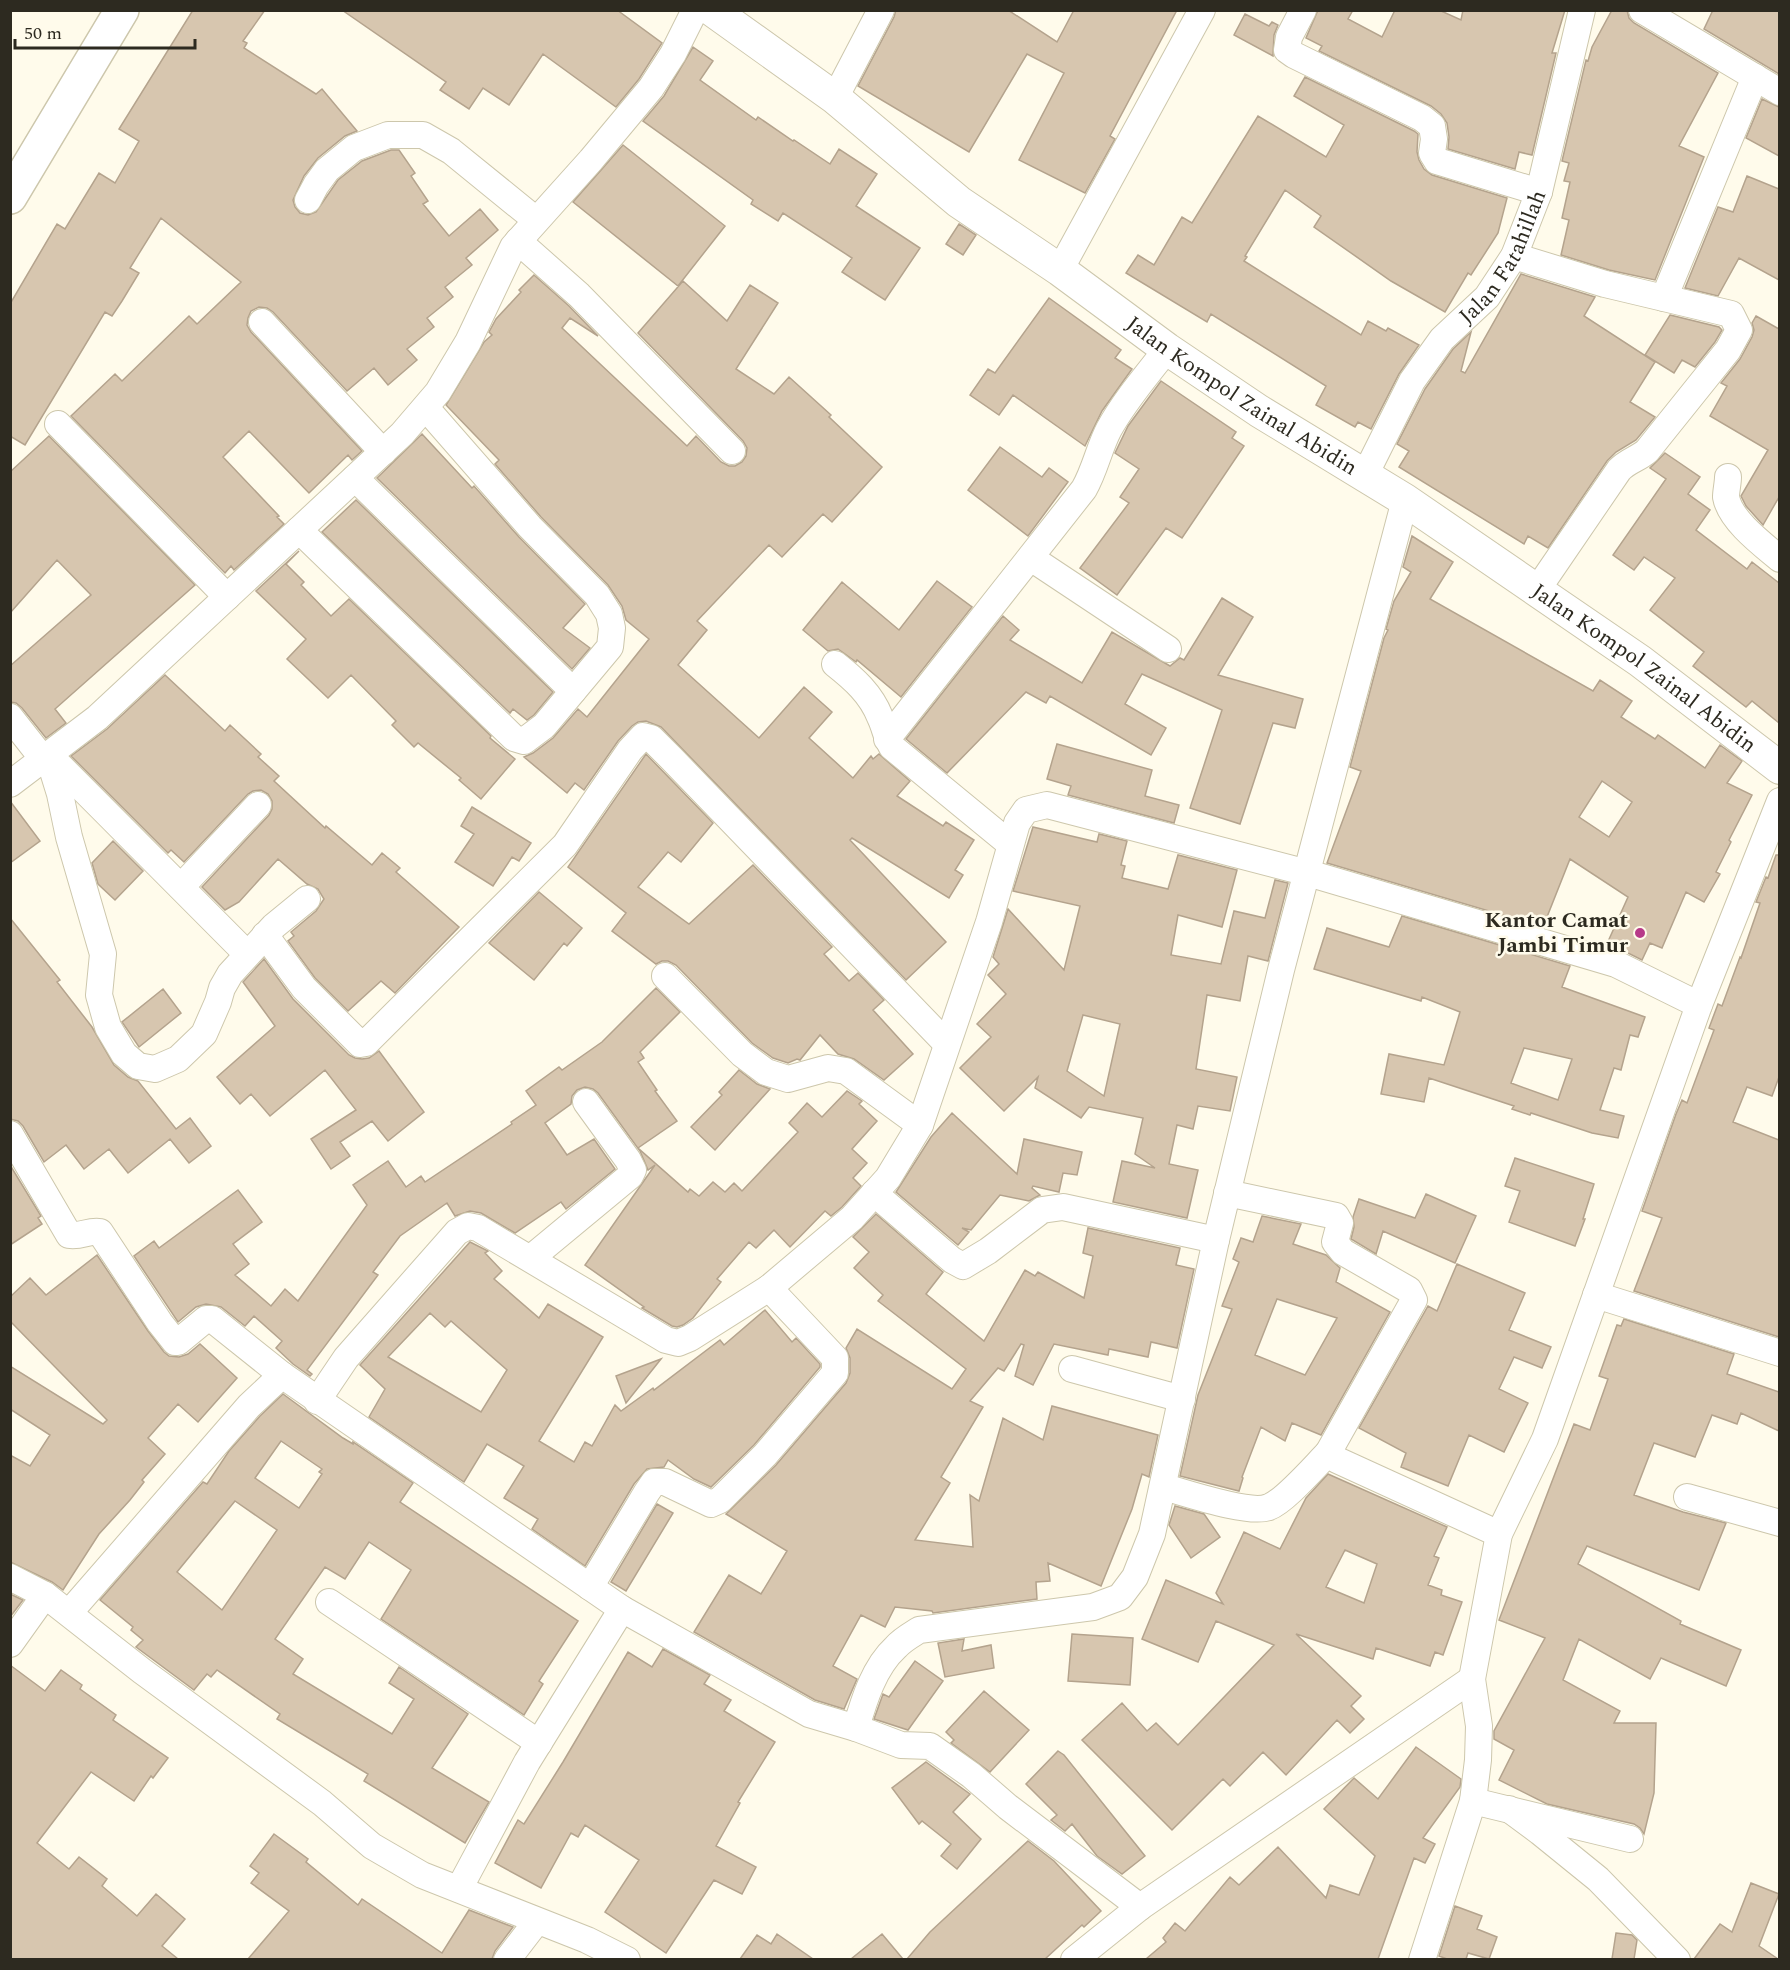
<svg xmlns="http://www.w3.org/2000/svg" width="1790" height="1970" viewBox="0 0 1790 1970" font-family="Spectral,serif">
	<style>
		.building { fill: #d7c6af; stroke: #b4a38d; stroke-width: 1.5; fill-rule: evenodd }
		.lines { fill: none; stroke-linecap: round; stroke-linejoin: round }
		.minor-casing { stroke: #cdc7ac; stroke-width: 28 }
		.tertiary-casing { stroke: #cdc7ac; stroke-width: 34 }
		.secondary-casing { stroke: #cdc7ac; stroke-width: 36 }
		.minor { stroke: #fff; stroke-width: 26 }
		.tertiary { stroke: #fff; stroke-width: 32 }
		.secondary { stroke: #fff; stroke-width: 33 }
		.poi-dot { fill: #b73a89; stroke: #fffbeb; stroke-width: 2 }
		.labels { text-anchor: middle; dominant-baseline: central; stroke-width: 5; stroke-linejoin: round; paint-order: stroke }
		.street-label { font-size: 22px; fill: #2d2a20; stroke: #fffbeb }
		.poi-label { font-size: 22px; font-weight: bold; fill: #2d2a20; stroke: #fffbeb; text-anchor: end }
	</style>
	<rect width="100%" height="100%" fill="#fffbeb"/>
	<path class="building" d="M193,10H265L243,41L247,43L244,48L316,94L322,89L357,131L345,136L318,158L304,176L293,200L295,207L300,213L308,215L316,212L338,180L362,161L391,150H399L415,173L411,176L428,201L423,204L449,236L480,209L498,230L466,258L472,265L445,287L453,297L427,318L434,327L407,349L417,360L388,385L374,368L347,391L273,312L267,308L259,307L251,311L248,318L247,325L251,332L362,451L352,460L348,455L309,493L249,431L223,457L279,516L277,517L284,524L234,570L231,566L225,573L71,416L115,374L122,381L189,316L197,324L241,282L161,218L130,268L139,273L122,301L112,316L105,312L25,445L10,436V304L57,224L65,229L99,173L115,183L139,141L119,129Z
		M342,10H617L662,43L639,79L616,107L543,54L509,105L483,88L469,109L440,90L446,82Z
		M896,10H1008L1057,42L1074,10H1177L1110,136L1115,139L1085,193L1019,160L1064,73L1027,54L969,152L858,86L894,17Z
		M1318,10H1353L1348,19L1382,37L1395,10H1439L1461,20L1463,10H1565L1552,53H1556L1532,155L1519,152L1515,169L1448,149L1449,137L1447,123L1441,114L1431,106L1319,51L1322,46L1306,38Z
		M1612,10H1627L1629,18L1634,23L1718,73L1679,146L1704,157L1655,280L1609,270L1561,255L1569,220L1562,218L1570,182L1564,181L1569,163L1562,161L1586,60L1588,61L1592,47Z
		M1713,10H1779V74L1704,29Z
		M1245,14L1269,26L1272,22L1278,25L1274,35L1273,56L1234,35Z
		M693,47L713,61L700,80L756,120L758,117L793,141L794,140L830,164L839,149L877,174L856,206L920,248L885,300L842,272L852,258L783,213L778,221L751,204L753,200L643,121L664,96Z
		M1305,77L1414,131L1418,134L1417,152L1419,160L1424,169L1432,175L1507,198L1498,233L1471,275L1468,273L1445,312L1391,281L1314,227L1321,216L1285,190L1245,256L1247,257L1244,261L1361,335L1368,321L1386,331L1388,328L1419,345L1399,374L1371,429L1358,422L1355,427L1316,405L1326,386L1211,314L1207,322L1126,273L1138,255L1154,265L1182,217L1192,223L1258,116L1326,157L1344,125L1294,96Z
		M1762,99L1779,107V156L1746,138Z
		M623,145L725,226L678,286L573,202Z
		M1747,176L1779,189V280L1739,258L1718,296L1685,288L1718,207L1733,212Z
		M959,224L976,235L963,255L946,244Z
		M1521,274L1595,297L1584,316L1655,362L1630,402L1655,417L1636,440L1616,452L1607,461L1548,548L1528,536L1524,544L1399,467L1409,451L1397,444L1425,389L1453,349L1471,332L1461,371L1465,373Z
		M534,275L569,306L598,336L570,318L562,328L687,446L696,436L721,462L729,466H735L742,462L746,456L747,448L743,441L638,333L683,281L727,321L750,285L778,303L736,369L774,394L789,377L831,415L829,417L882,467L832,522L823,514L782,557L769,545L697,621L707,630L678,665L759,738L804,687L832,712L809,738L853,778L871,756L873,759L879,754L910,781L897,796L943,826L946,822L974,840L955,870L963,875L949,898L852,838L850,840L946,942L906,980L661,727L646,721L638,722L632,726L618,741L584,790L575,783L567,793L524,757L533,753L553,738L578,709L587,717L649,639L626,620L622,606L608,585L541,517L495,464L499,460L446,405L484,342L492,335L489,332L496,319L521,292L519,290Z
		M1049,298L1121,350L1115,358L1132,369L1102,411L1085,446L1013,395L999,415L970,395L988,369L995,373Z
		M1670,315L1719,327L1722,330L1715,342L1695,367L1682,360L1674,373L1645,355Z
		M1756,316L1779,329V497L1763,525L1746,506L1741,496L1768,450L1710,416L1727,386L1721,383L1740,359L1752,337L1754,330L1752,323Z
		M1161,381L1236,432L1232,438L1244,446L1182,538L1166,528L1117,595L1080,568L1129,503L1120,497L1139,469L1115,453L1128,426Z
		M422,434L472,488L474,486L519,537L585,604L563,628L590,648L572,669L377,478Z
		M49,436L195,585L55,709L66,723L46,738L22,708L16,703L10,702V666L91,595L57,560L10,613V472Z
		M1000,447L1042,477L1049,468L1068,482L1028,536L968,490Z
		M1665,453L1700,477L1688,494L1710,510L1696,530L1747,569L1752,562L1779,583V723L1752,701L1746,707L1693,666L1704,652L1650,610L1675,578L1644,557L1634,570L1613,555L1666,479L1650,468Z
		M356,500L553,692L534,715L527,720L513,709L510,713L322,532Z
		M1412,536L1453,562L1430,599L1593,691L1600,680L1632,701L1621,717L1655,739L1658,735L1705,768L1720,745L1742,761L1727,783L1752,795L1729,840L1731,842L1716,872L1720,874L1704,902L1686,892L1662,948L1650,943L1642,960L1622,950L1606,946L1628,897L1570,859L1543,927L1327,863L1361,771L1350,767L1384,638L1388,630L1386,629L1394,601L1411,572L1403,567ZM1602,781L1632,802L1609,837L1579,817Z
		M299,551L286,564L304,582L301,585L331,616L349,599L491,736L490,738L515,759L481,799L459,780L461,778L418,743L414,747L392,725L396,721L351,675L328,698L287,659L306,639L256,591Z
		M937,581L972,607L901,697L857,660L856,662L838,649L828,651L803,630L842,582L899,630Z
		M1222,598L1253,617L1218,675L1303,699L1295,728L1273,723L1240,824L1190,808L1222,710L1142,674L1125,704L1166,728L1151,755L1050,696L1046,703L1026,692L947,773L906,739L1003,616L1019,630L1010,640L1082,683L1112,632L1170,666L1180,658L1184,660Z
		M165,675L225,731L230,725L261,754L258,757L279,776L274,781L325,828L326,826L372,865L382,853L400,868L396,872L459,927L395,993L381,981L348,1011L315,978L288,941L294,936L291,932L316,911L324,899L318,889L307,884L278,859L239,902L225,910L202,887L269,815L272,809V801L268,794L261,790L253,791L248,794L184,862L171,850L168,853L71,756L107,729Z
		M1057,744L1152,770L1145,796L1179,805L1174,823L1068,795L1071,786L1047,779Z
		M646,754L713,823L681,862L668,852L638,887L689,924L753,865L832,947L824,954L849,981L858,973L884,1000L873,1010L913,1054L884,1080L854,1059L838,1054L820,1035L800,1060L797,1059L788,1063L773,1058L752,1043L676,965L668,961H662L656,964L612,931L626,913L568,867Z
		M10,801L40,841L10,863Z
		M472,807L531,843L519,861L512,857L493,886L455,862L474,834L461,826Z
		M1033,827L1097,842L1099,834L1127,841L1121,865L1125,866L1122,878L1168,889L1178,855L1237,870L1222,927L1178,915L1171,955L1221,964L1234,911L1265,918L1275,880L1288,883L1268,961L1248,956L1240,1001L1207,995L1196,1069L1237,1077L1230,1111L1198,1106L1193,1129L1177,1125L1169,1164L1198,1170L1187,1218L1113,1202L1122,1161L1155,1168L1135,1154L1143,1118L1089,1107L1081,1118L1035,1088L1038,1077L1004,1111L960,1068L991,1037L977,1024L1006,994L988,975L999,964L993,957L1008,909L1064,970L1080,906L1013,891ZM1083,1015L1120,1024L1104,1096L1067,1071Z
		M113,841L143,871L115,900L98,884L92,863Z
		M1776,855H1779V1077L1772,1096L1747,1087L1733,1122L1779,1140V1337L1634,1291L1662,1218L1642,1211L1676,1114L1682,1100L1687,1103L1714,1030L1709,1028L1718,1004L1722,1006L1740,957L1741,958L1760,903L1756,902L1766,877L1768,878Z
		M539,892L582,928L567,946L564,943L534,980L489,943Z
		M1402,916L1570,966L1562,987L1645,1017L1638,1037L1630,1035L1621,1070L1614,1068L1600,1110L1624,1116L1618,1138L1592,1133L1531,1113L1530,1115L1512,1109L1514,1106L1429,1078L1424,1102L1381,1094L1389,1054L1444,1065L1460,1012L1422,997L1421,1001L1314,969L1327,928L1389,947ZM1524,1048L1572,1059L1558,1100L1511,1083Z
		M10,918L60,980L57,982L92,1027L114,1065L128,1077L138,1081L176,1129L190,1118L211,1146L189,1163L170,1139L128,1173L109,1149L84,1169L66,1145L44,1162L23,1126L18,1121L10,1119Z
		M264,959L293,999L349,1055L355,1058L362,1059L369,1058L379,1051L424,1112L388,1141L372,1121L340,1142L350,1156L331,1169L311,1139L356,1110L325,1070L270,1116L251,1094L240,1104L217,1077L275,1026L243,982Z
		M656,988L680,1012L640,1052L644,1058L638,1062L657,1090L655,1091L677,1121L638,1148L688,1192L690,1189L699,1196L713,1182L725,1192L734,1183L742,1191L798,1132L789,1123L807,1103L822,1117L847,1091L862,1101L859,1104L877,1121L852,1149L867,1163L853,1178L861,1186L842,1207L831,1216L825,1211L790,1247L774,1230L756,1248L749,1242L717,1279L721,1282L693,1318L683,1325L677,1327L672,1326L642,1308L644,1307L585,1265L655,1165L648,1170L640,1151L598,1093L593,1089L585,1087L577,1090L572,1096L571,1104L545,1123L567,1155L594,1139L615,1169L566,1209L561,1202L515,1233L481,1213L470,1211L455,1216L447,1203L400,1236L373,1272L378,1275L307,1370L312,1374L310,1376L293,1364L276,1348L282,1341L254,1316L245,1326L221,1307L206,1304L196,1307L178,1322L134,1256L154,1241L159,1248L238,1190L262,1222L233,1244L249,1264L235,1275L271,1306L285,1289L298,1301L367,1205L353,1185L388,1161L406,1187L421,1176L425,1182L512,1124L511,1122L536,1105L526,1091L559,1067L562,1070L602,1042Z
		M163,989L181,1013L139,1047L122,1022Z
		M739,1070L757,1084L770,1089L715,1150L691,1127L722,1095L719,1092Z
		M952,1113L1017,1174L1024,1139L1082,1152L1077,1175L1063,1173L1059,1192L1033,1186L1032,1188L1040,1195L1029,1201L1000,1195L971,1230L962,1228L969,1232L958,1245L896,1192L931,1137Z
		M1515,1158L1594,1184L1583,1219H1585L1575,1246L1509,1222L1520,1191L1505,1186Z
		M10,1165L41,1216L38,1218L42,1224L10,1245Z
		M1426,1194L1476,1216L1455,1263L1383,1231L1376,1254L1351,1239L1354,1227L1353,1217L1359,1199L1415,1218Z
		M876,1214L943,1272L926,1294L984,1341L1025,1270L1035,1276L1038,1272L1084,1298L1093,1256L1083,1253L1088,1228L1180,1248L1176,1265L1194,1269L1177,1348L1151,1342L1148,1357L1109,1349L1108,1355L1054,1344L1033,1385L1015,1376L1024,1345L1021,1344L1004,1371L998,1368L970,1401L983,1407L941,1477L950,1483L915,1540L973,1547L970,1495L979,1501L1003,1418L1043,1440L1052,1406L1158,1435L1149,1477L1142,1474L1132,1509L1101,1586L1048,1563L1050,1581L1036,1582L1037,1599L933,1613L932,1611L895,1607L885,1627L861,1615L833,1666L857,1679L844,1709L815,1700L694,1632L729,1575L761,1594L787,1551L726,1514L776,1465L846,1383L850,1373V1358L846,1348L857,1329L952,1389L966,1369L878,1301L883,1295L854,1268L869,1252L853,1237Z
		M1262,1216L1301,1224L1293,1244L1326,1255L1340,1268L1336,1282L1390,1312L1321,1435L1292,1423L1285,1441L1261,1427L1242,1477L1243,1478L1239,1491L1180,1476L1198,1395L1232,1309L1222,1306L1239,1262L1233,1259L1241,1238L1253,1242ZM1277,1299L1337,1318L1305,1375L1255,1355Z
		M470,1242L488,1251L485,1253L502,1271L494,1279L539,1318L548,1304L603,1337L539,1441L574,1462L585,1442L592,1446L615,1405L621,1411L653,1388L654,1390L720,1340L724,1345L765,1310L792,1342L796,1338L820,1364V1367L754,1445L711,1487L694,1479L668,1460L664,1467L647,1469L634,1484L585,1566L532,1529L538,1519L504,1498L524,1466L487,1444L464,1482L369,1417L385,1389L360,1365ZM430,1313L445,1327L451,1321L507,1370L481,1412L388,1357Z
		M97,1255L148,1331L164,1352L169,1356L179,1357L188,1354L200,1344L237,1378L198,1422L178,1404L148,1438L165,1454L142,1480L144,1482L130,1500L99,1534L63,1590L52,1582L10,1562V1455L30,1466L50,1435L10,1409V1366L103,1424L107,1420L10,1321V1297L30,1278L46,1295Z
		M1457,1264L1525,1293L1509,1330L1551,1347L1542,1368L1514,1357L1499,1389L1528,1403L1504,1452L1469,1435L1448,1486L1401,1467L1406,1453L1359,1428L1428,1306L1437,1311Z
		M1624,1319L1734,1354L1727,1374L1779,1392V1431L1741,1413L1737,1424L1712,1415L1695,1457L1654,1443L1634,1495L1683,1512L1726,1523L1699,1590L1587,1546L1578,1564L1681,1621L1680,1624L1741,1650L1726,1686L1661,1658L1650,1679L1579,1639L1563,1680L1620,1711L1614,1723H1656L1654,1793L1644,1834L1640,1828L1634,1824L1547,1804L1499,1780L1514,1750L1494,1739V1731L1545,1638L1499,1620L1574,1424L1590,1430L1608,1379L1599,1376L1617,1325L1621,1326Z
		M661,1359L626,1403L616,1376Z
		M283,1394L343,1438L353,1444V1442L413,1483L400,1502L578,1621L539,1681L543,1684L524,1715L381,1619L411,1570L369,1542L345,1579L325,1567L275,1639L303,1659L293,1674L392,1734L414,1699L389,1683L399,1667L468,1714L432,1768L489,1802L465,1843L364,1781L368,1774L277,1719L280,1714L217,1670L211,1677L207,1674L194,1690L136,1647L143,1640L131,1630L133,1627L100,1600L203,1482L207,1484L229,1451L260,1416ZM281,1441L322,1469L319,1472L322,1474L299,1508L255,1478ZM235,1501L277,1530L222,1610L177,1572Z
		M1328,1474L1447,1527L1434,1556L1439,1558L1428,1585L1442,1590L1441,1595L1462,1602L1443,1655L1435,1652L1430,1666L1376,1648L1373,1659L1296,1634L1361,1696L1351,1706L1364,1719L1350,1733L1337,1720L1286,1775L1263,1752L1230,1786L1223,1779L1172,1830L1082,1740L1122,1703L1147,1731L1156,1723L1178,1745L1274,1645L1216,1621L1198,1662L1142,1639L1166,1580L1223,1604L1216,1593L1244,1532L1280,1549L1306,1498ZM1345,1550L1377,1564L1364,1603L1326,1587Z
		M657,1504L673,1513L626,1591L611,1582Z
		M1175,1506L1204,1514L1220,1537L1191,1558L1169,1525Z
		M10,1594L23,1600L10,1617Z
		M1072,1634L1133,1638L1130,1685L1068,1681Z
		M964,1639L962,1651L991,1645L994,1668L945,1677L938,1643Z
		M663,1649L710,1675L704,1684L731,1700L724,1711L775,1742L738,1802L740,1803L716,1846L756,1867L742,1894L714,1880L666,1953L605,1912L639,1860L585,1825L578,1837L571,1833L541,1888L495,1863L518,1820L524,1824L563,1762L628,1652L652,1667Z
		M915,1661L943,1681L908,1730L874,1719L883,1694L889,1697Z
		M10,1665L45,1691L61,1670L82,1685L80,1689L116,1715L113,1720L168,1758L153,1778L151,1776L134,1801L91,1772L37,1843L69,1869L79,1857L107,1879L102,1886L137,1916L156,1894L185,1919L162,1946L178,1959H10Z
		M984,1691L1029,1730L990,1772L951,1743L954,1740L946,1732Z
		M1416,1747L1461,1779L1460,1787L1423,1838L1435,1844L1425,1863L1414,1858L1378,1959H1146L1166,1942L1163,1938L1175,1923L1185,1931L1230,1877L1239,1885L1278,1847L1326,1898L1330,1885L1359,1895L1375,1856L1324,1809L1354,1778L1378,1799Z
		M1058,1751L1064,1755L1145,1856L1122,1874L1097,1856L1072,1824L1065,1831L1051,1820L1057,1815L1026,1784Z
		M926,1762L970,1794L953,1812L981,1839L957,1869L941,1856L951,1844L922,1821L919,1824L892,1788Z
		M274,1834L308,1859L306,1862L358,1905L362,1899L442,1953L469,1910L513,1927L495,1951L492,1959H248L289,1911L251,1883L259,1873L250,1866Z
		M1028,1841L1054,1861L1101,1911L1084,1927L1082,1925L1045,1959H907L930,1932Z
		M1751,1883L1779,1894L1759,1946L1778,1959H1694L1720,1924L1732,1932Z
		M1455,1906L1482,1916L1477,1929L1497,1937L1489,1959L1468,1953L1466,1959H1447L1439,1956Z
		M1616,1933L1632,1935L1637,1940L1634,1959H1612Z
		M777,1934L813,1959H740L757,1935L771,1944Z
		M882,1934L903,1959H851Z"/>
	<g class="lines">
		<g class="minor-casing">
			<g id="minor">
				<path d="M1303,10L1289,37L1287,50L1294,55L1422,118L1432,126L1434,139L1432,153L1437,161L1539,192"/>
				<path d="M1642,10L1780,92"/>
				<path d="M835,98L881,10"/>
				<path d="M308,200L316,185L327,170L354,148L388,135H423L451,151L536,220"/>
				<path d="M518,241L579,295L732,451"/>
				<path d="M1514,256L1605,284L1731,314L1739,330L1728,350L1647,451C1638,459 1627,461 1619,470L1537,590"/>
				<path d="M1060,270L1202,10"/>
				<path d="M1664,298L1755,77"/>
				<path d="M262,322L383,452"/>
				<path d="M58,424L227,597"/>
				<path id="s1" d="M1365,475L1412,381L1442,339L1487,297L1514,256L1539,192L1582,10"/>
				<path d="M1728,477C1728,483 1726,491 1726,497C1730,520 1762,544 1780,559"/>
				<path d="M355,478L573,691"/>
				<path d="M299,530L514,738L524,741L544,726L610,647L612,628L609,614L597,595L530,527L426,408"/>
				<path d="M1031,558L1168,649"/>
				<path d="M835,664C854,679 871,694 880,717C885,727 886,737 892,747L1010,844"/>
				<path d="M10,717L43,759"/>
				<path d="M887,739L1084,489C1095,470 1099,448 1109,429C1125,400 1147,375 1167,349"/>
				<path d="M48,755L60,794L69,837L103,954L99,995L108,1027L124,1054L138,1066L155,1069L178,1059L204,1034L218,1002L222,988L230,974L274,926L307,899"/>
				<path d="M51,757L247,954"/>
				<path d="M10,784L97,718L402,434L438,392L468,342L513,247L591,160L651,88L673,54L695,10"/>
				<path d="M181,887L258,805"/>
				<path d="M265,935L304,988L360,1044L366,1043L565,845L630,750L643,736L651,738L672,759L946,1043"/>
				<path d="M665,976L742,1054L766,1072L788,1079L828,1068L846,1071L920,1125"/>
				<path d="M10,1134L69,1235C81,1237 89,1230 100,1232L160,1323L175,1342H178L206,1319H212L282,1375"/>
				<path d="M874,1193L952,1260L963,1266L988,1251L1042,1210L1063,1207L1216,1240"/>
				<path d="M1227,1193L1336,1216L1340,1223L1335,1242L1343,1252L1409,1290L1414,1300L1328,1453L1337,1460L1499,1534"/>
				<path d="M531,1258L630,1176L633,1170L628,1160L586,1102"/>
				<path d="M1596,1295L1780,1353"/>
				<path d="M1072,1369L1182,1399"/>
				<path d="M317,1401L346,1358L457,1232L468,1226L478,1228L666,1340L678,1343L690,1338L769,1288L852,1218L888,1178L920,1125L989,922L1017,823L1026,810L1047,805L1308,873L1616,964L1699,1005"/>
				<path d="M1164,1487C1186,1493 1250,1515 1269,1507C1285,1501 1315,1466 1328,1453"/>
				<path d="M1687,1497L1780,1523"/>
				<path d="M10,1577L45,1595L142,1671L322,1803L372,1846L422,1875L587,1940L627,1960"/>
				<path d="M590,1587L647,1492L654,1482H665L711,1504L720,1500L765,1455L835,1373V1358L769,1288"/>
				<path d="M329,1602L539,1743"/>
				<path d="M69,1613L249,1406L282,1375L622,1609L809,1714L856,1728C864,1700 874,1667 896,1647C902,1640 911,1635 919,1630L1093,1607L1120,1597L1135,1577L1152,1534L1216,1240L1281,970L1405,500"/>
				<path d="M10,1644L45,1595"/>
				<path d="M856,1728L901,1745L930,1746L971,1775L1008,1807L1140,1907"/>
				<path d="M1473,1801L1630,1839"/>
				<path d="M1509,1809L1540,1832L1598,1879L1677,1960"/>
				<path d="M459,1889L527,1762L622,1609"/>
				<path d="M507,1960L537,1921"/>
				<path d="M1074,1960L1140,1907L1472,1679"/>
				<path d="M1422,1960L1473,1801L1478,1760L1479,1726L1472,1679L1499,1534L1545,1439L1699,1005L1780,801"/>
			</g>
		</g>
		<g class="tertiary-casing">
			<g id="tertiary">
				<path id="s2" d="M712,10L835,98L959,202L1060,270L1167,349L1259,411L1405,500L1640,661L1780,768"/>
			</g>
		</g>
		<g class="secondary-casing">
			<path id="secondary" d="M10,197L122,10"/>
		</g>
		<use href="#minor" class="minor"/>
		<use href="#tertiary" class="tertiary"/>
		<use href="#secondary" class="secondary"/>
	</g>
	<circle class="poi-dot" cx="1640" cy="933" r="6"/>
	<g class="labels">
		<g class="street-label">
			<text stroke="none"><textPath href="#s1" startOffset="261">Jalan Fatahillah</textPath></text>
			<text stroke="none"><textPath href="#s2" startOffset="656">Jalan Kompol Zainal Abidin</textPath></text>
			<text stroke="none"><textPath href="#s2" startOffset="1142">Jalan Kompol Zainal Abidin</textPath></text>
		</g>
		<g class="poi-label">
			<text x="1628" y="920">Kantor Camat<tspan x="1628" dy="25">Jambi Timur</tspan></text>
		</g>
	</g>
	<rect width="1790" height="1970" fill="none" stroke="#2d2a20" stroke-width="24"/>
	<path d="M15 39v9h180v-9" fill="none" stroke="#2d2a20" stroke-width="3"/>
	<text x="24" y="39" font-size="18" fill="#2d2a20" stroke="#fffbeb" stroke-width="4.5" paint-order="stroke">50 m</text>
</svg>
